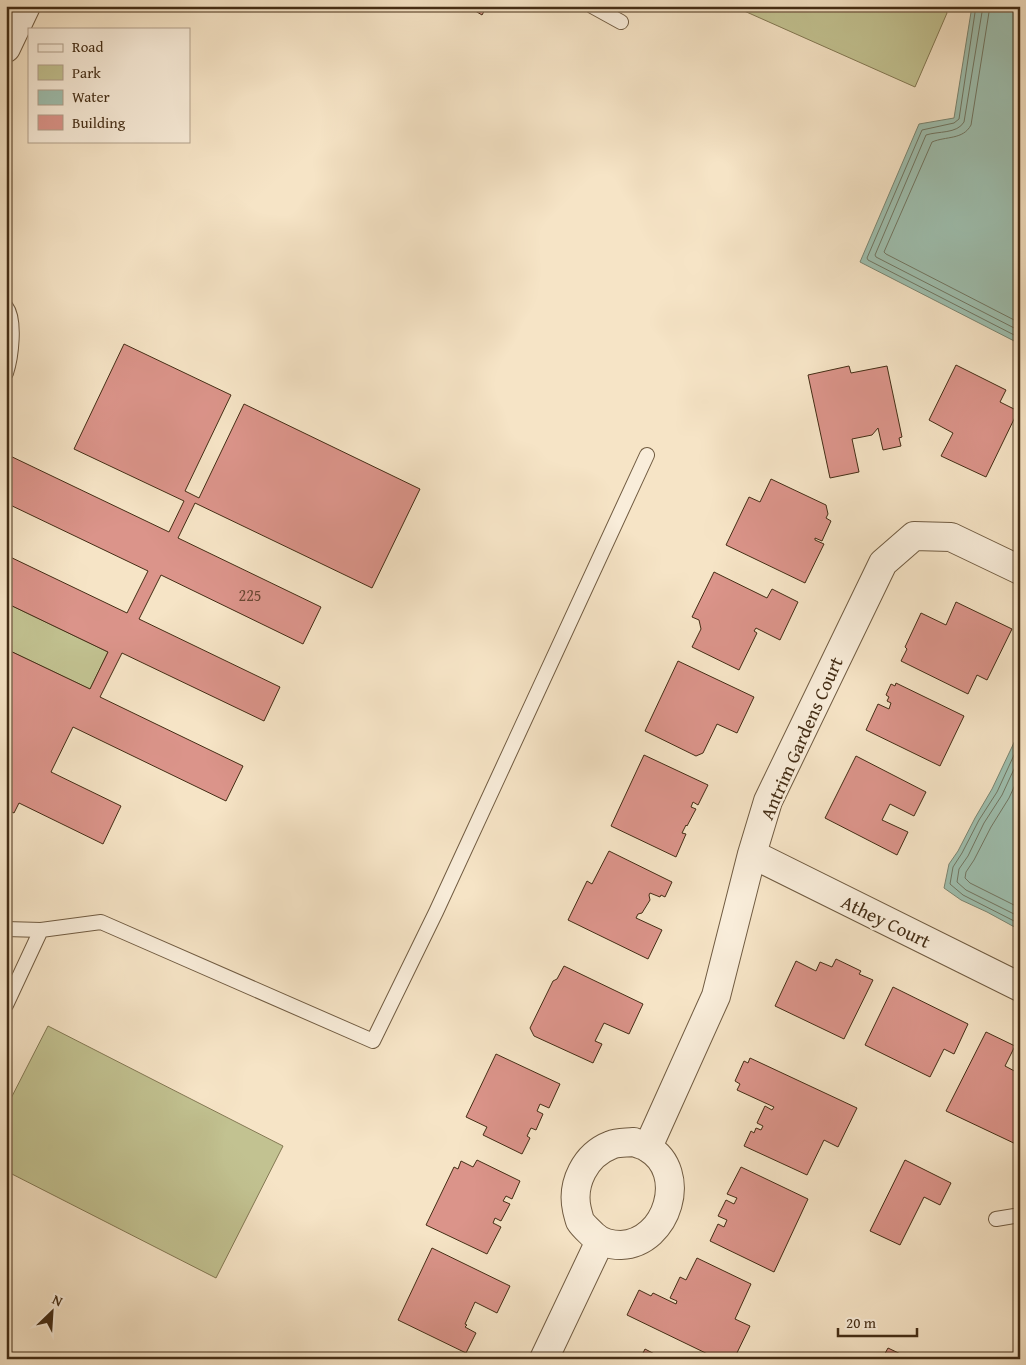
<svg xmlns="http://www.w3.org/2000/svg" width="1026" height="1365" viewBox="0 0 1026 1365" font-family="'Gentium Book Plus',serif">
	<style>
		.green { fill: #c2c291; stroke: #837853 }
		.water { fill: #9ebfaf; stroke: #7a8571 }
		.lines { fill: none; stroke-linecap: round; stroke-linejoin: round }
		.shore { stroke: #717662; stroke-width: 1 }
		.building { fill: #db948a; stroke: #442d15 }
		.service-casing { stroke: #705b41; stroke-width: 16 }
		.minor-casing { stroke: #705b41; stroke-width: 30 }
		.service { stroke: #f9edda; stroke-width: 14 }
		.minor { stroke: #f9edda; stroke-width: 28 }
		.labels { text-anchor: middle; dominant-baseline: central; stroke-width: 5; stroke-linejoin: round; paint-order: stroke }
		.number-label { font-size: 16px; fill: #6a4732 }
		.street-label { font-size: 19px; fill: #442d15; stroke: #f9edda }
	</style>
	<rect width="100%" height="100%" fill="#f6e4c6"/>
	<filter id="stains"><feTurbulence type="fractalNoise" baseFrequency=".004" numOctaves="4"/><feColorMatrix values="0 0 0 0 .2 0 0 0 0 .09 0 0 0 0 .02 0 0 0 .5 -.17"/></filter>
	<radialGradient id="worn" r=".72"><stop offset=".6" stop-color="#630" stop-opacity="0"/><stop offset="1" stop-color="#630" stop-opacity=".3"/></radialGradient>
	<path class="green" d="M733,6H944L947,13L915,87Z
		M6,603L108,652L90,689L6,649Z
		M48,1026L283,1146L216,1278L6,1171V1108Z"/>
	<path class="water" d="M972,6H1020V344L860,262L919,124L954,118Z
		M1020,730V930L987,912L961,900L944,888L949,864L958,851L975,818L992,789Z"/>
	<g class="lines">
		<path class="shore" d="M976,6L959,119L954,123L922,130L867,258L868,260L1020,338
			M983,6L964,122C957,134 938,131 926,135L875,255L876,257L1020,331
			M990,6L971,125C963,140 946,136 932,142L884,252L886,254L1020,323
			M1020,742L997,792L979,820L962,853L953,867L950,884L963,895L1020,924
			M1020,756L1002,795L984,823L968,856L959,869L957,882L966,890L1020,917
			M1020,774L1009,798L991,827L974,860L966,872L965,878L970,883L1020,908"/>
	</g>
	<path class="building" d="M467,6H487L482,15Z
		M124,344L231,395L185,491L199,498L244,404L420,489L372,588L195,503L178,538L321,607L303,644L161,575L139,619L280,687L264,721L122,653L100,697L243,766L226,801L73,727L51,772L121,806L103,844L19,803L14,813L6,809V649L90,689L108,652L6,603V555L127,613L148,571L6,503V454L169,532L184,501L74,449Z
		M956,365L1006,390L1000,402L1018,411L986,477L941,456L953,433L929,420Z
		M849,366L851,373L887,366L902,437L899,438L901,446L883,450L878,428L872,435L852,439L859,472L830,478L808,375Z
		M771,479L826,505L828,514L826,518L831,521L822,541L815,538V540L824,544L805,583L726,545L749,497L760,502Z
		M714,572L767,598L772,589L798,602L780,640L756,628L754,631L757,633L739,670L692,647L701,629L699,620L692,617Z
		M956,602L1012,629L987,680L977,675L968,694L901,661L907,649L905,647L921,613L946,625Z
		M678,661L754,697L737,733L717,724L703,753L696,756L645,731Z
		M896,683L964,716L940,766L866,730L878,704L889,709L891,703L887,701L889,697L886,695L891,684L895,686Z
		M644,755L708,785L698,805L693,802L691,807L696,809L687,826L686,825L682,833L686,834L676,857L611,826Z
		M856,756L926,792L914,816L890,804L882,820L908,832L897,855L825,818Z
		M609,851L672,882L665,897L661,895L660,897L650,893L649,895L650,900L642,913L638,914L636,918L662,930L648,959L568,920L587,881L592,884Z
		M836,959L861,971L859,974L873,980L844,1039L775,1006L796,961L816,971L820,962L832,967Z
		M564,966L643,1004L629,1034L604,1023L595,1041L602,1044L593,1063L534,1036L530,1028L553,981L557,979Z
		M893,987L968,1024L954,1054L944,1049L930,1077L865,1045Z
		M986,1032L1015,1046L1005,1066L1020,1074V1146L946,1111Z
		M496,1054L560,1084L549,1108L540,1104L537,1111L543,1114L536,1130L531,1128L527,1136L530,1138L522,1154L483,1135L487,1127L466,1117Z
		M750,1058L857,1108L838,1147L824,1140L807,1175L744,1146L751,1131L754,1133L756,1128L761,1130L763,1126L757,1123L765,1106L772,1110L774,1107L737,1090L740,1084L735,1081L744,1061L748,1063Z
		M477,1160L520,1181L512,1199L506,1196L503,1201L510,1204L501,1221L495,1218L493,1223L501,1227L487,1254L426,1225L454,1167L458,1169L461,1161L473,1167Z
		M905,1160L951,1183L940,1205L924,1197L900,1245L870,1231Z
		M741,1167L808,1199L774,1272L710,1241L718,1224L724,1227L727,1220L718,1216L726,1200L734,1204L737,1198L727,1194Z
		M432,1248L510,1286L497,1313L475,1302L465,1324L467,1325L465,1327L476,1333L466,1353L398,1320Z
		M697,1258L751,1284L735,1319L750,1326L734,1359H718L627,1315L639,1290L651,1296L653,1293L676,1304L677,1301L670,1298L680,1277L686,1280Z
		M888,1348L911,1359H882Z
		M645,1349L664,1359H640Z"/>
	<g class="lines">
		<g class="service-casing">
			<path id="service" d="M592,6L621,22
				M6,307C16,320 11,358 6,373
				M6,929L41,930L6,1005
				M41,930L101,922L373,1041L436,912L647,455
				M996,1219L1020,1215"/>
		</g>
		<g class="minor-casing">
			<path id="minor" d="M6,48L26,6
				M752,854L1020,987
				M634,1142C638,1144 644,1145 648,1148C689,1172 668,1243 621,1245C610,1245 601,1243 593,1235C589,1231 583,1226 580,1221C579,1218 578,1214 577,1210C571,1184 585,1155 611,1145C618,1142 626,1143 634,1142Z
				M648,1147L716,996L752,854L768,801L883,563L914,536L951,537L1020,570
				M544,1359L600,1241"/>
		</g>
		<use href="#service" class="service"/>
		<use href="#minor" class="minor"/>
	</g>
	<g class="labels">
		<g class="number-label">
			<text x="250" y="595">225</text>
		</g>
		<g class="street-label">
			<text transform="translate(801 738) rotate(-66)">Antrim Gardens Court</text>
			<text transform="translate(886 921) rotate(26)">Athey Court</text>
		</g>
	</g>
	<rect width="1026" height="1365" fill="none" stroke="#f6e4c6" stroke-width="25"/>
	<rect x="8" y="8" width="1011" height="1350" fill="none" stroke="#442d15" stroke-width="2.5"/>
	<rect x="12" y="12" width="1001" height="1340" fill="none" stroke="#442d15"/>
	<rect x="28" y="28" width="162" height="115" fill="#f9edda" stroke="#b1a08b"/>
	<rect x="38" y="44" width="25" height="8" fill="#f9edda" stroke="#b1a08b"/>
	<text x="72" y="52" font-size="15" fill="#442d15">Road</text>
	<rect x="38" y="65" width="25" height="15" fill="#c2c291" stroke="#b1a08b"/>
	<text x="72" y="78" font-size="15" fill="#442d15">Park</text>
	<rect x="38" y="90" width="25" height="15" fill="#9ebfaf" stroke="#b1a08b"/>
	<text x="72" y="102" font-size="15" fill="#442d15">Water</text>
	<rect x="38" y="115" width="25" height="15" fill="#db948a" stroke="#b1a08b"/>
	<text x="72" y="128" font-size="15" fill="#442d15">Building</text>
	<g transform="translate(52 1312) rotate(25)" stroke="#f9edda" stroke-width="4" paint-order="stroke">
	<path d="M0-4L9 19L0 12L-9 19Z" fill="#442d15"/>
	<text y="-8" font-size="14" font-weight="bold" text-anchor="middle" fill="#442d15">N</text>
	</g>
	<path d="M838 1328v8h79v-8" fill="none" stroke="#442d15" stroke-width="2.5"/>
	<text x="846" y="1328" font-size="15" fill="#442d15" stroke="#f9edda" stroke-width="4" paint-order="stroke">20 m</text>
	<rect width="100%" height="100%" filter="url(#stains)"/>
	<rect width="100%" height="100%" fill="url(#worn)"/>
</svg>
